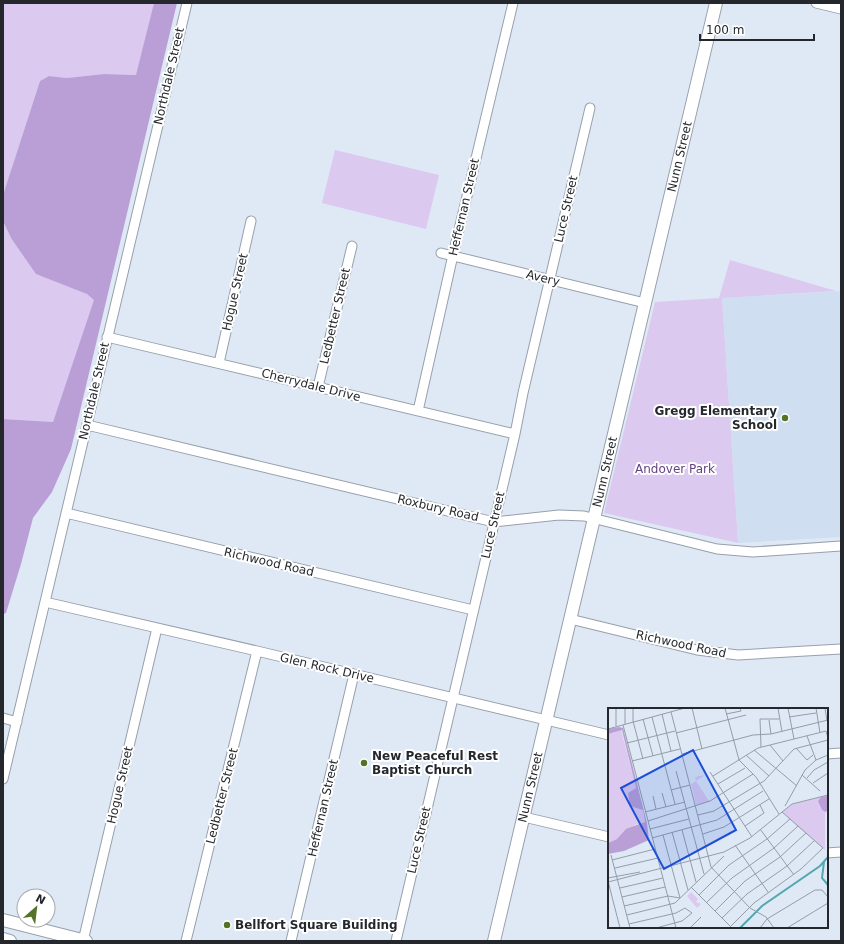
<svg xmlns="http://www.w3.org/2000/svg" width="844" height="944" viewBox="0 0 844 944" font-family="'DejaVu Sans',sans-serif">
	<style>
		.built { fill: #d0def1 }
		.green { fill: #dbc9ef }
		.forest { fill: #ba9fd6 }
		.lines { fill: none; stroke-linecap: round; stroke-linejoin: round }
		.street-casing { stroke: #97a0ac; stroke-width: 11 }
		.secondary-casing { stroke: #97a0ac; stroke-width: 14 }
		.street { stroke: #fff; stroke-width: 9 }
		.secondary { stroke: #fff; stroke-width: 12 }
		.poi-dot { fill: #547328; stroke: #fff; stroke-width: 1.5 }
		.labels { text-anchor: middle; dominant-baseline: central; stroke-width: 4; stroke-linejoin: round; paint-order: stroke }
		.street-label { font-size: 12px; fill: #24282d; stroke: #fff }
		.poi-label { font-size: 12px; font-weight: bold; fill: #24282d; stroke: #fff; text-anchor: start }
		.park-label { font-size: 12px; fill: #654285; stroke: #fff }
		.inset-river { fill: none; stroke: #54a7b1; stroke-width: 2 }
		.inset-road { fill: none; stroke: #949ca6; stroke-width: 1 }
		.view { fill: #1d4ed8; fill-opacity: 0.15; stroke: #1d4ed8; stroke-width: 2 }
		.inset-edge { fill: none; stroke: #24282d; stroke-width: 2 }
	</style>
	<rect width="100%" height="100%" fill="#dfe9f6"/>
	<path class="built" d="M841,291V537L738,543L722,298Z"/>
	<path class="green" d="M3,3H154L137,75L104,74L67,78L49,76L40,81L3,195Z
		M335,150L439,175L426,229L322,203Z
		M3,221L11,238L95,300L53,422L3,419Z
		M730,260L836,291L722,298L738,543L604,513L655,302L719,298Z"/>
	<path class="forest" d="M154,3H177L71,449L52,492L33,518L21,564L6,613L3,614V419L53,422L94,300L87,294L36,274L11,238L3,221V195L40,81L49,76L67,78L104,74L136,75Z"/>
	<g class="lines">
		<g class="street-casing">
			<path id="street" d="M816,3L841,9
				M441,253L645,303
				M107,337L515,434
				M219,363L251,221
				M318,387L352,246
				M418,411L453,255L513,3
				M87,425L494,522L559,515L584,516L717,549L753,552L841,546
				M66,513L473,610
				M45,602L257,651L609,735
				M570,619L697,650L738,655L841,649
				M3,718L17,722
				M827,754L841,753
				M3,779L187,3
				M524,817L609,837
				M827,853L841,852
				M83,941L157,628
				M186,941L257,651
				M291,941L354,674
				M396,941L515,434L523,393L590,108"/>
		</g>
		<g class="secondary-casing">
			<g id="secondary">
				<path d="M3,920L86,941"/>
				<path d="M3,939L10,941"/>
				<path id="s1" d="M494,941L716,3"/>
			</g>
		</g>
		<use href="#street" class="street"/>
		<use href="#secondary" class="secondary"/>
	</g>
	<g class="poi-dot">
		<circle cx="785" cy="418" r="4"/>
		<circle cx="364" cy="763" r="4"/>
		<circle cx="227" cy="925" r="4"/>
	</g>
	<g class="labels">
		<g class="street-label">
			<text transform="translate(169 76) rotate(-77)">Northdale Street</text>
			<text stroke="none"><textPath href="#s1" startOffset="806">Nunn Street</textPath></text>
			<text transform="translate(464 207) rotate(-77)">Heffernan Street</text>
			<text transform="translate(566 209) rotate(-77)">Luce Street</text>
			<text transform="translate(543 278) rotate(14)">Avery</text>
			<text transform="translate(235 292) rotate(-77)">Hogue Street</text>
			<text transform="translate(335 316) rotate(-77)">Ledbetter Street</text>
			<text transform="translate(311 385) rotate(14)">Cherrydale Drive</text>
			<text transform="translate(94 391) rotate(-77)">Northdale Street</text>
			<text stroke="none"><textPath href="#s1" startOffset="482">Nunn Street</textPath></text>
			<text transform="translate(438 508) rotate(13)">Roxbury Road</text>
			<text transform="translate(493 525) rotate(-77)">Luce Street</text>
			<text transform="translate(269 562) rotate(13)">Richwood Road</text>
			<text transform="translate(681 644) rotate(12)">Richwood Road</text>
			<text transform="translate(327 668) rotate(13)">Glen Rock Drive</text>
			<text transform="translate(120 785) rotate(-77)">Hogue Street</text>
			<text stroke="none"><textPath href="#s1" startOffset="158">Nunn Street</textPath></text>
			<text transform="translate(222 796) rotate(-76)">Ledbetter Street</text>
			<text transform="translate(323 808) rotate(-77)">Heffernan Street</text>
			<text transform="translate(419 840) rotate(-77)">Luce Street</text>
		</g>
		<g class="poi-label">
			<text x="777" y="411" text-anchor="end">Gregg Elementary<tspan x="777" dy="14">School</tspan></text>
			<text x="372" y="756">New Peaceful Rest<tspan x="372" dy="14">Baptist Church</tspan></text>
			<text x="235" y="925">Bellfort Square Building</text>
		</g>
		<g class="park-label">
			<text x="675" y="469">Andover Park</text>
		</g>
	</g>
	<g transform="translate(608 708)">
		<rect width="220" height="220" fill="#dfe9f6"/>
		<path d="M13,22L28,80L21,85L35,102L37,114L27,117L9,131L0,135V26ZM97,67L88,73L101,93L88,97L83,76L88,73L87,69ZM220,87L217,108V142L174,104L182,97ZM83,184L90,191L88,194L93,196L89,200L79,188Z" fill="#dbc9ef"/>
		<path d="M11,19L15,20L39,115L41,132L16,143L0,146V135L9,131L18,121L37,114L35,102L22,98L20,85L28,80L14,22L0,26V21ZM220,88V101L218,104L214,102L210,93L213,89Z" fill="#ba9fd6"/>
		<path class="inset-river" d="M216,154L214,170L220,177M132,220L154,198L212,158L220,149"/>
		<path class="inset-road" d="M8,0V18M17,0V16M25,0V13L35,51M84,0L94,41M117,0L131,52L148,69L171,106M170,0L174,24M180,0L186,31M208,0L212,25M217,0L219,13M63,4L103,159L142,200L158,209L166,220M54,6L63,43M118,6L133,3L132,0M44,9L67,96M181,9L208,5M35,11L45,48M161,12L163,26M15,17L68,220M0,21L77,0M68,25L138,7M199,28L208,52M19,35L67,23M162,37L175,53M153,39L152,11H171M188,40L199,52L205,47M146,42L189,78M74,46L145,27L163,26L220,12M138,47L161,68M24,53L72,41M68,63L96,166M102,64L144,129M194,67L212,83M105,68L150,40L218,23L220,30M199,70L206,62L220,54M205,75L220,65M110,76L137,60M63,82L82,77M54,85L58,99M45,88L48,101M177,98L197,62L208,52L220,47M37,104L77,94M90,107L106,103L156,73L186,41L220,32M40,113L102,93L145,66M137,118L156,105L152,97M42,121L81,111M152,121L186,167M74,122L88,174M64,124L80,182M95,126L116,119L161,91M55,127L72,190M44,130L109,112L155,83M127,137L160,184M3,147L22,220M4,152L47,141M7,160L50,150M0,170L32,164M0,173L12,220M0,174L116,144L142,130L184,96L220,87M83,179L122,218M12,180L55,170M91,187L121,157L159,131L182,111M14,189L57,179M98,195L124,170L166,140L190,118M16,198L60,188L72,190M107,203L137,173L172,149L198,125M19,207L67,195L116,148M114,210L139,186L179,158L206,133M21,216L68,205L77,200L84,205L74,213L48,220M82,220L93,209M121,220L146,195L193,161L215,140L174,104M152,220L159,211L207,182H214L220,189M179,220L220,195"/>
		<path class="view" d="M85,42L128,122L56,161L13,80Z"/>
		<rect width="220" height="220" class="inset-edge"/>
	</g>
	<rect width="844" height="944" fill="none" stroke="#24282d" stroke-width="8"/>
	<g transform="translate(36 908) rotate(28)"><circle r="19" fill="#ffffff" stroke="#a7a9ab"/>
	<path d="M0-3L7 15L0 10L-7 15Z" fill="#547328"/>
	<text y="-6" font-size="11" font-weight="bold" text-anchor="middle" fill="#24282d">N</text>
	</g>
	<path d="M700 34v6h114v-6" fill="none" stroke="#24282d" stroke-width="2"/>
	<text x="706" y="34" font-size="12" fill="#24282d" stroke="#ffffff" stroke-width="3" paint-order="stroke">100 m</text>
</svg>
